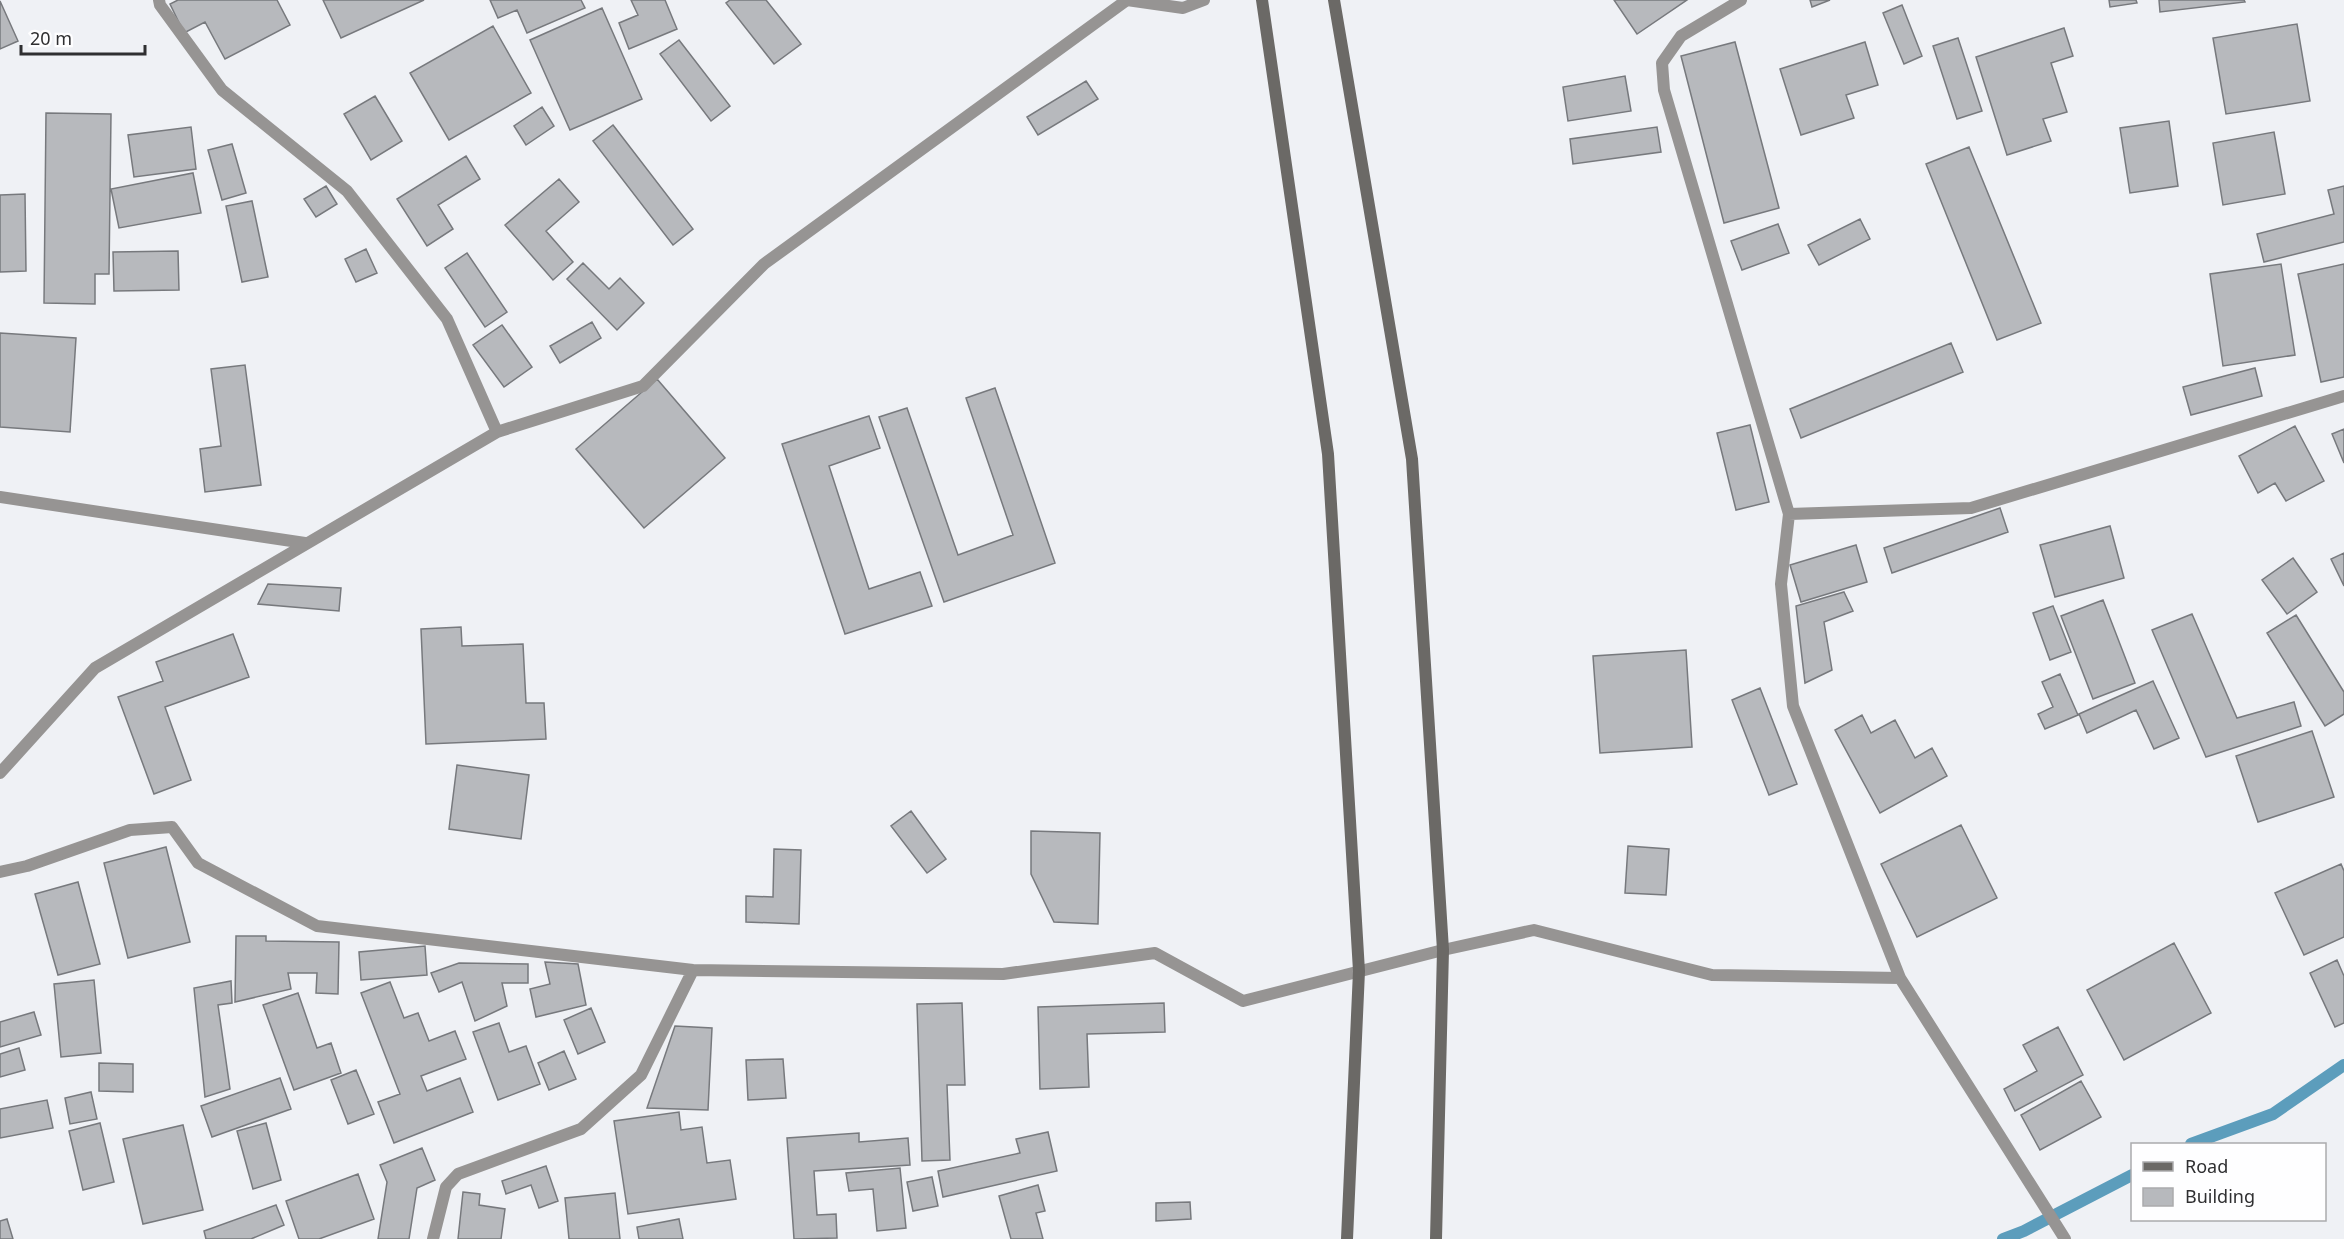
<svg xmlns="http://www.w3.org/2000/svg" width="2344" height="1239" viewBox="0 0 2344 1239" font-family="'Noto Sans',sans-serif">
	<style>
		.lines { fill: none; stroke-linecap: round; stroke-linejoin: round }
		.stream { stroke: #5c9dbc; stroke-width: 12 }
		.building { fill: #b7b9bd; stroke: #77797d; stroke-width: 1.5 }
		.minor { stroke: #969493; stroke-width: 12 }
		.tertiary { stroke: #969493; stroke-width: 12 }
		.secondary { stroke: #6b6966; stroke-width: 12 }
	</style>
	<rect width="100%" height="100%" fill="#eff1f5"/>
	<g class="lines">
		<path class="stream" d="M2191,1144L2273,1114L2344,1065
			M2003,1239L2024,1231L2132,1175"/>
	</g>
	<path class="building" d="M178,0H277L290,25L225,59L205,22L184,33L170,4Z
		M323,0H424L341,38Z
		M490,0H581L585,8L527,33L517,10L498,18Z
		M631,0H665L677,29L629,49L619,23L638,15Z
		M730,0H766L801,44L774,64L726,3Z
		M1614,0H1687L1637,34Z
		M1810,0H1830L1812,7Z
		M2109,0H2136L2137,3L2110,7Z
		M2159,0H2244L2245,2L2160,12Z
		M0,1L18,41L0,49Z
		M1902,5L1922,56L1904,64L1883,13Z
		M602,8L642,99L570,130L530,40Z
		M2297,24L2310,101L2226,114L2213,38Z
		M493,26L531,93L449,140L410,73Z
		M2064,28L2073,56L2051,63L2067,112L2043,119L2051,141L2007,155L1976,57Z
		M1958,38L1982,111L1957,119L1933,46Z
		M679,40L730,106L711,121L660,54Z
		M1735,42L1779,208L1724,223L1681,56Z
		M1865,42L1878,85L1846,95L1854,118L1801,135L1780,69Z
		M1625,76L1631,111L1568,121L1563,87Z
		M1086,81L1098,99L1038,135L1027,117Z
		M375,96L402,141L371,160L344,114Z
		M542,107L554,126L526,145L514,126Z
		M46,113L111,114L109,274H95V304L44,303Z
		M2169,121L2178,186L2130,193L2120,128Z
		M613,125L693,229L673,245L593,141Z
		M191,127L196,169L134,177L128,135Z
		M1657,127L1661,152L1573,164L1570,139Z
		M2274,132L2285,194L2223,205L2213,143Z
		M232,144L246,193L222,200L208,150Z
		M1969,147L2041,323L1997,340L1926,164Z
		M466,156L480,179L438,205L453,229L427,246L397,199Z
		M193,173L201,213L119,228L111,189Z
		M559,179L579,202L546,231L573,262L553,280L505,225Z
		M326,186L337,204L316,217L304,199Z
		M2344,186V242L2264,262L2257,234L2334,214L2328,190Z
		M25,194L26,271L0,272V195Z
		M252,201L268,277L242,282L226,206Z
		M1860,219L1870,239L1819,265L1808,245Z
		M1778,224L1789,253L1742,270L1731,241Z
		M366,249L377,273L356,282L345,259Z
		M178,251L179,290L114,291L113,252Z
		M467,253L507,312L485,327L445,268Z
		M583,263L609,289L620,278L644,303L617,330L567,279Z
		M2281,264L2295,355L2223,366L2210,274Z
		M2344,264V377L2321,382L2298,274Z
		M592,322L601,338L560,363L550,346Z
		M502,325L532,367L504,387L473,345Z
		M0,333L76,338L70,432L0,427Z
		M1951,343L1963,372L1801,438L1790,409Z
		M245,365L261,485L205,492L200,449L221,446L211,369Z
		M2255,368L2262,396L2191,415L2183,387Z
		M657,379L725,458L644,528L576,449Z
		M995,388L1055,563L944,602L879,417L907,408L958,555L1013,535L966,398Z
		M869,416L880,448L829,466L869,589L920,572L932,606L845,634L782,444Z
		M1750,425L1769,502L1736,510L1717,433Z
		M2295,426L2324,481L2286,501L2275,483L2258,493L2239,456Z
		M2344,429V463L2332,434Z
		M2000,508L2008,532L1892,573L1884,548Z
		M2110,526L2124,578L2055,597L2040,545Z
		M1856,545L1867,582L1801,602L1790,565Z
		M2344,553V586L2331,559Z
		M2293,558L2317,592L2287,614L2262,580Z
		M268,584L341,588L339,611L258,604Z
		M1844,592L1853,611L1824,622L1832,670L1805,683L1796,606Z
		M2103,600L2135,683L2093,699L2061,616Z
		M2053,606L2071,652L2050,660L2033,613Z
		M2192,614L2237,718L2294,702L2301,726L2206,757L2152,630Z
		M2296,615L2344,692V714L2325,726L2267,633Z
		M461,627L462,646L523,644L526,703H544L546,739L426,744L421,629Z
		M233,634L249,677L165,707L191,780L154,794L118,697L163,681L156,662Z
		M1686,650L1692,747L1600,753L1593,656Z
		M2060,674L2078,715L2045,729L2038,714L2053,707L2042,682Z
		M2153,681L2179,738L2154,749L2136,710L2087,733L2079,714Z
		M1760,688L1797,784L1769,795L1732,700Z
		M1862,715L1871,733L1895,720L1915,758L1932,748L1947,776L1880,813L1835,730Z
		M2312,731L2334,797L2258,822L2236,756Z
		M457,765L529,775L521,839L449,829Z
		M911,811L946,859L927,873L891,826Z
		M1961,825L1997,898L1917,937L1881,864Z
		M1031,831L1100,833L1098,924L1054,922L1031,874Z
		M1628,846L1669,849L1666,895L1625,893Z
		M166,847L190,942L128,958L104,863Z
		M774,849L801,850L799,924L746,922V896L773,897Z
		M2341,864L2344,871V937L2304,955L2275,893Z
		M78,882L100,964L58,975L35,894Z
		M236,936H266V941L339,942L338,994L316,993L317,973H288L291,989L235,1002Z
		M2174,943L2211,1013L2124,1060L2087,990Z
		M425,946L427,975L361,980L359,952Z
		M2337,960L2344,976V1023L2335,1027L2310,973Z
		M545,962L578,964L586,1005L536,1017L530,989L550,984Z
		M459,963L528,964V983H502L507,1006L475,1021L462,982L439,992L431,973Z
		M94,980L101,1053L61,1057L54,984Z
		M231,981L232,1003L218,1005L230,1089L205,1097L194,988Z
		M390,982L404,1018L418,1013L429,1041L455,1031L466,1059L421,1076L427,1091L460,1078L473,1112L394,1143L378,1102L400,1094L361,993Z
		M298,993L317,1048L331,1043L341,1073L294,1090L263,1005Z
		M962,1003L965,1085H947L950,1160L922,1161L917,1004Z
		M1164,1003L1165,1032L1087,1034L1089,1087L1040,1089L1038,1007Z
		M591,1008L605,1042L578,1054L564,1020Z
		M34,1012L41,1035L0,1047V1022Z
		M499,1023L509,1052L526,1046L540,1084L498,1100L473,1032Z
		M675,1026L712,1028L708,1110L647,1108Z
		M2058,1027L2083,1075L2015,1111L2004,1089L2037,1071L2023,1045Z
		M19,1048L25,1070L0,1077V1054Z
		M564,1051L576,1079L549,1090L538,1063Z
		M783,1059L786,1098L748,1100L746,1060Z
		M99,1063L133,1064V1092L99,1091Z
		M356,1070L374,1114L348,1124L331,1080Z
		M280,1078L291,1109L212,1137L201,1106Z
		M2081,1081L2101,1117L2040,1150L2021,1115Z
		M91,1092L97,1119L70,1124L65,1098Z
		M47,1100L53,1128L0,1138V1109Z
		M679,1112L681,1130L702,1127L707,1163L730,1160L736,1199L628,1214L614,1121Z
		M100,1123L114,1182L83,1190L69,1131Z
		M266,1123L281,1180L253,1189L237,1131Z
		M183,1125L203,1210L143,1224L123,1139Z
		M1048,1132L1057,1171L943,1197L938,1171L1020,1153L1016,1139Z
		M859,1133V1142L908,1138L910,1165L814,1171L817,1215L836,1214L837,1238L794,1239L787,1138Z
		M422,1148L435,1180L417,1188L409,1239H378L387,1182L380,1165Z
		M546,1166L558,1201L539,1208L531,1185L506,1194L502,1181Z
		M900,1168L906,1228L877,1231L873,1189L849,1191L846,1173Z
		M358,1174L374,1219L319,1239H299L286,1201Z
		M932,1177L938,1206L913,1211L907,1182Z
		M1038,1185L1045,1211L1036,1213L1043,1239H1011L999,1196Z
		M463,1192L480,1194L479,1205L505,1209L501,1239H458Z
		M615,1193L620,1239H569L565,1198Z
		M1190,1202L1191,1219L1156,1221V1203Z
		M276,1205L284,1225L251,1239H206L204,1231Z
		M7,1219L13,1239H0V1221Z
		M679,1219L683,1239H639L637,1227Z"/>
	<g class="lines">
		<path class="minor" d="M159,0L160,5L222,90L347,191L447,319L497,432
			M1741,0L1681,36L1662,63L1664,90L1789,514L1781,584L1793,706L1900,978L2065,1239
			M0,497L305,543
			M1789,514L1971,508L2344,396
			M0,773L95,668L497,432L643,386L764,264L1127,0
			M0,872L27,866L130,830L172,827L198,863L317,926L693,970L1003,974L1155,953L1243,1001L1443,950L1534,930L1712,975L1900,978
			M433,1239L446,1187L458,1174L581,1129L641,1075L693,970"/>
		<path class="tertiary" d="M1127,0L1183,8L1204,0"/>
		<path class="secondary" d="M1262,0L1328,454L1359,971L1347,1239
			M1334,0L1412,459L1443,950L1436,1239"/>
	</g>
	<rect x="2131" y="1143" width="195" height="78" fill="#fefeff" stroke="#ababad" stroke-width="1.5"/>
	<rect x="2143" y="1162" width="30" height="9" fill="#6b6966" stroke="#ababad" stroke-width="1.5"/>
	<text x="2185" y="1173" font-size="18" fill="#2f2f31">Road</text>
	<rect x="2143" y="1188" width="30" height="18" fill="#b7b9bd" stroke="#ababad" stroke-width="1.5"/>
	<text x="2185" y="1203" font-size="18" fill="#2f2f31">Building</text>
	<path d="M21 45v9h124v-9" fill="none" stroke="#2f2f31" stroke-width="3"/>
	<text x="30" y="45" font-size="18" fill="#2f2f31" stroke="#fefeff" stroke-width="4.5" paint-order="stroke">20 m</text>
</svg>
